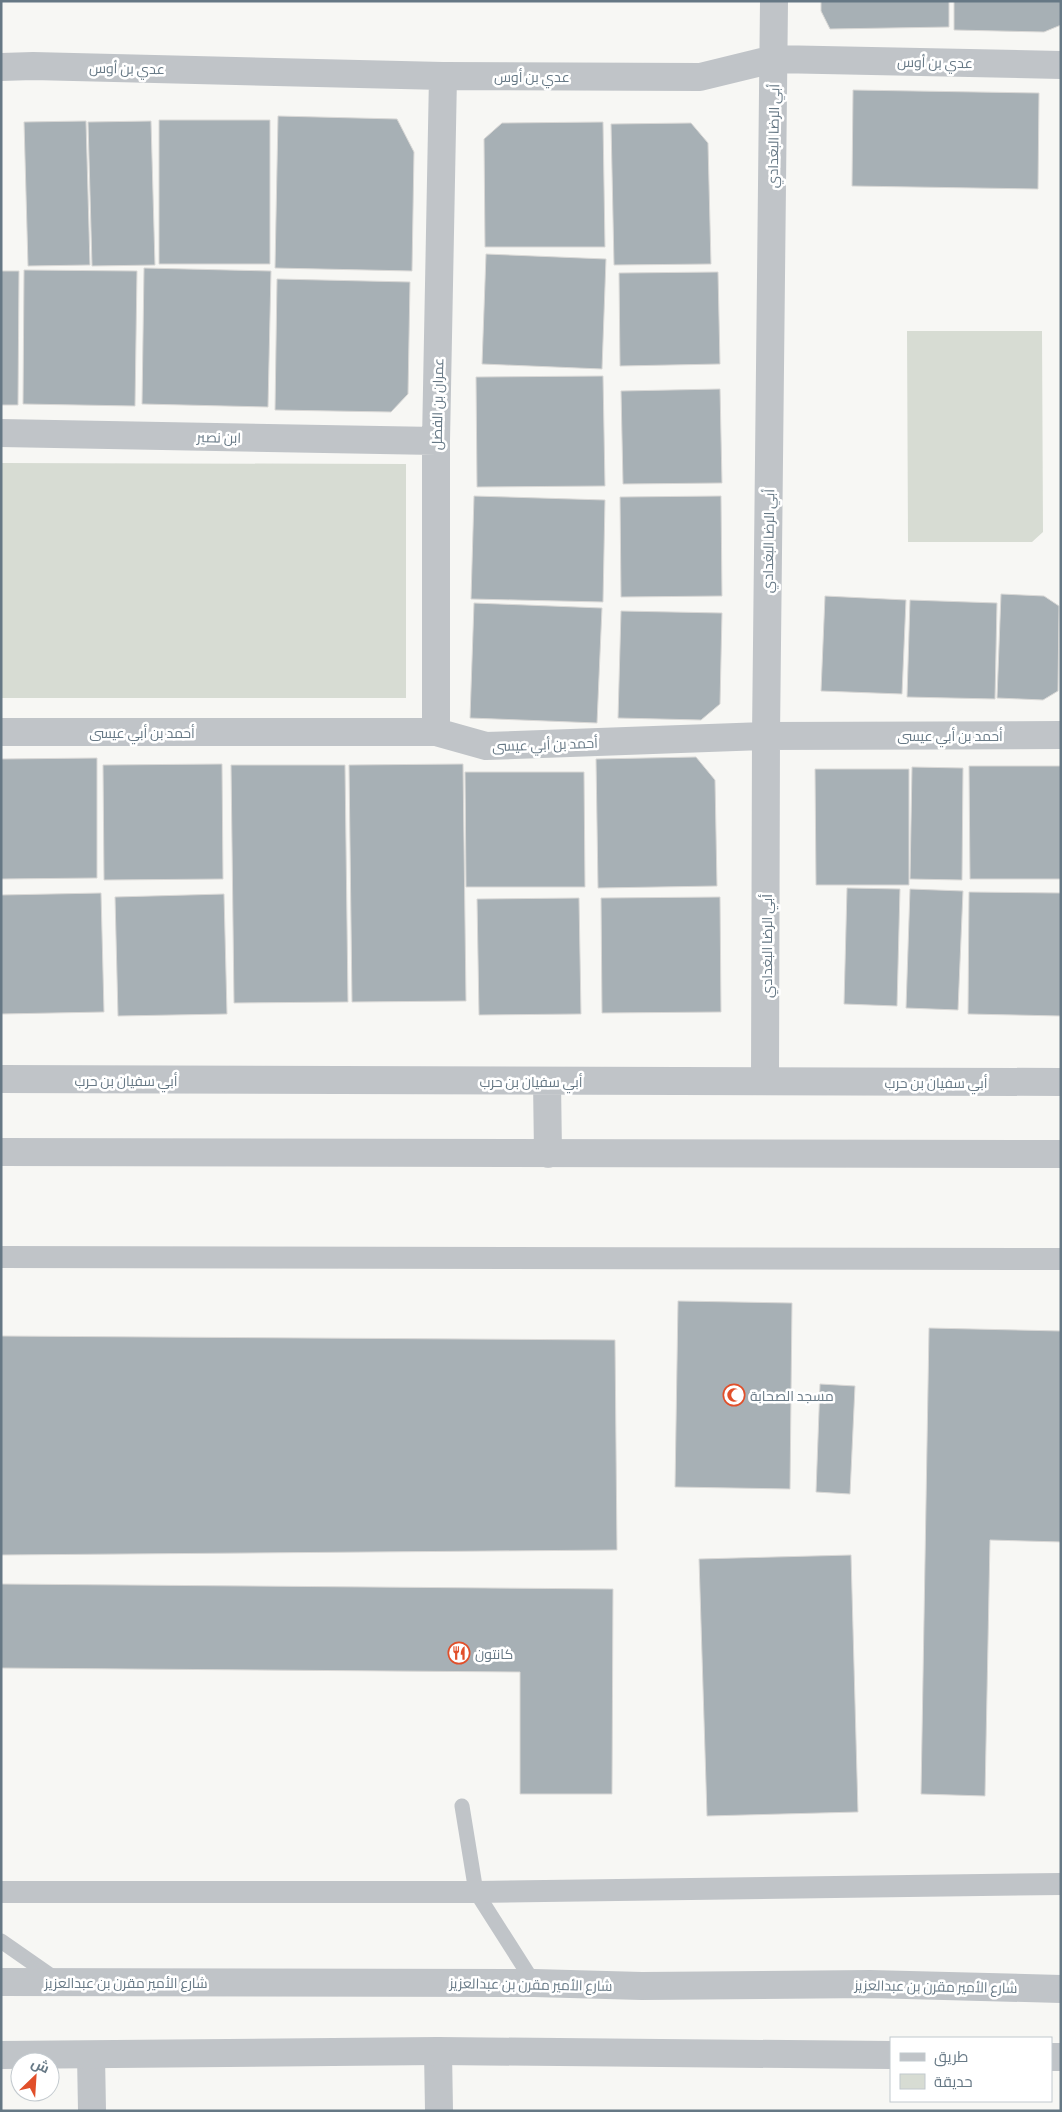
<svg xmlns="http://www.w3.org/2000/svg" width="1062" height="2112" viewBox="0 0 1062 2112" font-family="Barlow,Cairo,sans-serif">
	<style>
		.green { fill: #d7dcd3 }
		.building { fill: #a7b0b5; stroke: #d9d8d6 }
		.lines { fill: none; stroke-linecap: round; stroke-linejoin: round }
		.service { stroke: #c0c4c8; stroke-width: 15 }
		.pedestrian { stroke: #c0c4c8; stroke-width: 22 }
		.minor { stroke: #c0c4c8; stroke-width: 28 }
		.tertiary { stroke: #c0c4c8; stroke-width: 28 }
		.labels { text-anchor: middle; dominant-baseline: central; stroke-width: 5; stroke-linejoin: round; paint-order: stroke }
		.street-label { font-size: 14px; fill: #667885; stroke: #fff }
		.poi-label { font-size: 14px; fill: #667885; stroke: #fff; text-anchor: start }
	</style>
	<rect width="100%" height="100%" fill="#f7f7f4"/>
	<path class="green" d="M907,331H1042L1043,532L1032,542H908Z
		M1,463L406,464V698H1Z"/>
	<path class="building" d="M821,1H949V27L830,29L821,11Z
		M954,1H1061V25L1044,32L954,30Z
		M853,90L1039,93L1038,189L852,186Z
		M278,116L397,119L414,152L412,271L275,268Z
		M159,120H270V264H159Z
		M86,121L90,265L28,266L24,122Z
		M151,121L155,265L92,266L88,122Z
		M603,122L605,247H485L484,139L502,123Z
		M691,123L708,143L711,264L614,265L611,124Z
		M486,254L606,259L602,369L482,364Z
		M144,268L271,271L268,407L142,404Z
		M24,270L137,271L135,406L23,404Z
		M1,271H19L18,405H1Z
		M718,272L720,364L620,366L619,273Z
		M277,279L410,282L408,394L391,412L275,410Z
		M603,376L605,486L477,487L476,377Z
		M720,389L722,483L623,484L621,391Z
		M474,496L605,500L603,602L471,599Z
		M721,496L722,596L621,597L620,497Z
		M1001,594L1044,596L1059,606L1058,691L1043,700L997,698Z
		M825,596L906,600L902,694L821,691Z
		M910,600L997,603L995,699L907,697Z
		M474,603L602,608L597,723L470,718Z
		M621,611L722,613L720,704L701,720L618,718Z
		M696,757L715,780L717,886L598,888L596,759Z
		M97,758V878L1,879V759Z
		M222,764L223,879L104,880L103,765Z
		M463,764L466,1001L352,1002L349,765Z
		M231,765H345L348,1002L234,1003Z
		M969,766H1061V879H970Z
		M912,767L963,768L962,880L910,879Z
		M815,769H909V885H816Z
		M465,772H584L585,887H466Z
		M847,888L900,889L897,1006L844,1004Z
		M910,889L963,891L958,1010L906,1008Z
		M969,892L1061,893V1016L968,1014Z
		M101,893L104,1012L1,1014V895Z
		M224,894L227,1014L118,1016L115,897Z
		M720,897L721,1012L602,1013L601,898Z
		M579,898L581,1014L479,1015L477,899Z
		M678,1301L792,1303L790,1489L675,1487Z
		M929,1328L1061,1331V1542L990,1540L985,1796L921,1794Z
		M1,1336L615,1340L617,1550L1,1555Z
		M820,1384L855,1386L850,1494L816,1492Z
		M851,1555L858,1812L707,1816L699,1559Z
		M1,1584L613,1589L612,1794H520V1672L1,1668Z"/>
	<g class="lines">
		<path class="service" d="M462,1806L476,1892L534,1983
			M1,1941L57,1980"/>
		<path class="pedestrian" d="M1,1257L1061,1259
			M1,1892H476L1061,1884"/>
		<path class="minor" d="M1,67L33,66L443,76L700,77L774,59L1061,65
			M1,433L436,441
			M1,732H436L486,746L766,736L1061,735
			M436,732V441L443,76
			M765,1081L766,736L774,1
			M438,2051L439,2111
			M91,2055L92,2111"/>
		<path class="tertiary" d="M1,1079L1061,1082
			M547,1081L548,1154
			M1,1152L1061,1154
			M1,1982L534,1983L642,1986L870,1984L1061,1989
			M1,2055L438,2051L891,2055
			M1051,2057H1061"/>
	</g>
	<defs>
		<g id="mosque-ring" transform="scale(1.125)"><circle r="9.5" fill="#fff" stroke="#e14f2a" stroke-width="1.5"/><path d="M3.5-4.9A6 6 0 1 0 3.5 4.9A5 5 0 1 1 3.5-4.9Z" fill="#e14f2a"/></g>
		<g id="restaurant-ring" transform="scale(1.125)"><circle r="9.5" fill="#fff" stroke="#e14f2a" stroke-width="1.5"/><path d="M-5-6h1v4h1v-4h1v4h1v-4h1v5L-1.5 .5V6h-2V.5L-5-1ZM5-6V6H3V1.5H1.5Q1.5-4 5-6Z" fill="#e14f2a"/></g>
	</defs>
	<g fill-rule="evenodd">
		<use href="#mosque-ring" x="734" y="1395"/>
		<use href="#restaurant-ring" x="459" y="1653"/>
	</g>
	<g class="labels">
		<g class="street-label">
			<text transform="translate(935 62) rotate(1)">عدي بن أوس</text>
			<text transform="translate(127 68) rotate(1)">عدي بن أوس</text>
			<text x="532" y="76">عدي بن أوس</text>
			<text transform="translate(773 136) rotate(-89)">أبي الرضا البغدادي</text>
			<text transform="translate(437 404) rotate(-89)">عمران بن الفضل</text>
			<text transform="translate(219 437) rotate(1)">ابن نصير</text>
			<text transform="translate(768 541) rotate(-89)">أبي الرضا البغدادي</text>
			<text x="142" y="732">أحمد بن أبي عيسى</text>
			<text x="950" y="735">أحمد بن أبي عيسى</text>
			<text transform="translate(545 744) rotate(-2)">أحمد بن أبي عيسى</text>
			<text transform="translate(766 946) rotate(-90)">أبي الرضا البغدادي</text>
			<text x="126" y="1080">أبي سفيان بن حرب</text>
			<text x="531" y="1081">أبي سفيان بن حرب</text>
			<text x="936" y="1082">أبي سفيان بن حرب</text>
			<text x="126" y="1982">شارع الأمير مقرن بن عبدالعزيز</text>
			<text transform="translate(531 1984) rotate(1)">شارع الأمير مقرن بن عبدالعزيز</text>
			<text transform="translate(936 1986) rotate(1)">شارع الأمير مقرن بن عبدالعزيز</text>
		</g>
		<g class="poi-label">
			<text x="750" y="1395">مسجد الصحابة</text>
			<text x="475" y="1653">كانتون</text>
		</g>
	</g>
	<rect width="1062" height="2112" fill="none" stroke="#667885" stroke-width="5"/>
	<rect x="890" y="2037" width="162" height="65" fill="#ffffff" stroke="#c2c9ce"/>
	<rect x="900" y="2053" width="25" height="8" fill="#c0c4c8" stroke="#c2c9ce"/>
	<text x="934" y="2062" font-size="15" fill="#667885">طريق</text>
	<rect x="900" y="2074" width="25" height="15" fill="#d7dcd3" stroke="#c2c9ce"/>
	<text x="934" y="2087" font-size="15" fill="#667885">حديقة</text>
	<g transform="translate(35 2077) rotate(25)"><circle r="24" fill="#ffffff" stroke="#c2c9ce"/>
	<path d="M0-4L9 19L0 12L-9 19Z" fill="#e14f2a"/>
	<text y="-8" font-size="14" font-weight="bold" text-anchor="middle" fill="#667885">ش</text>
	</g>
</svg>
